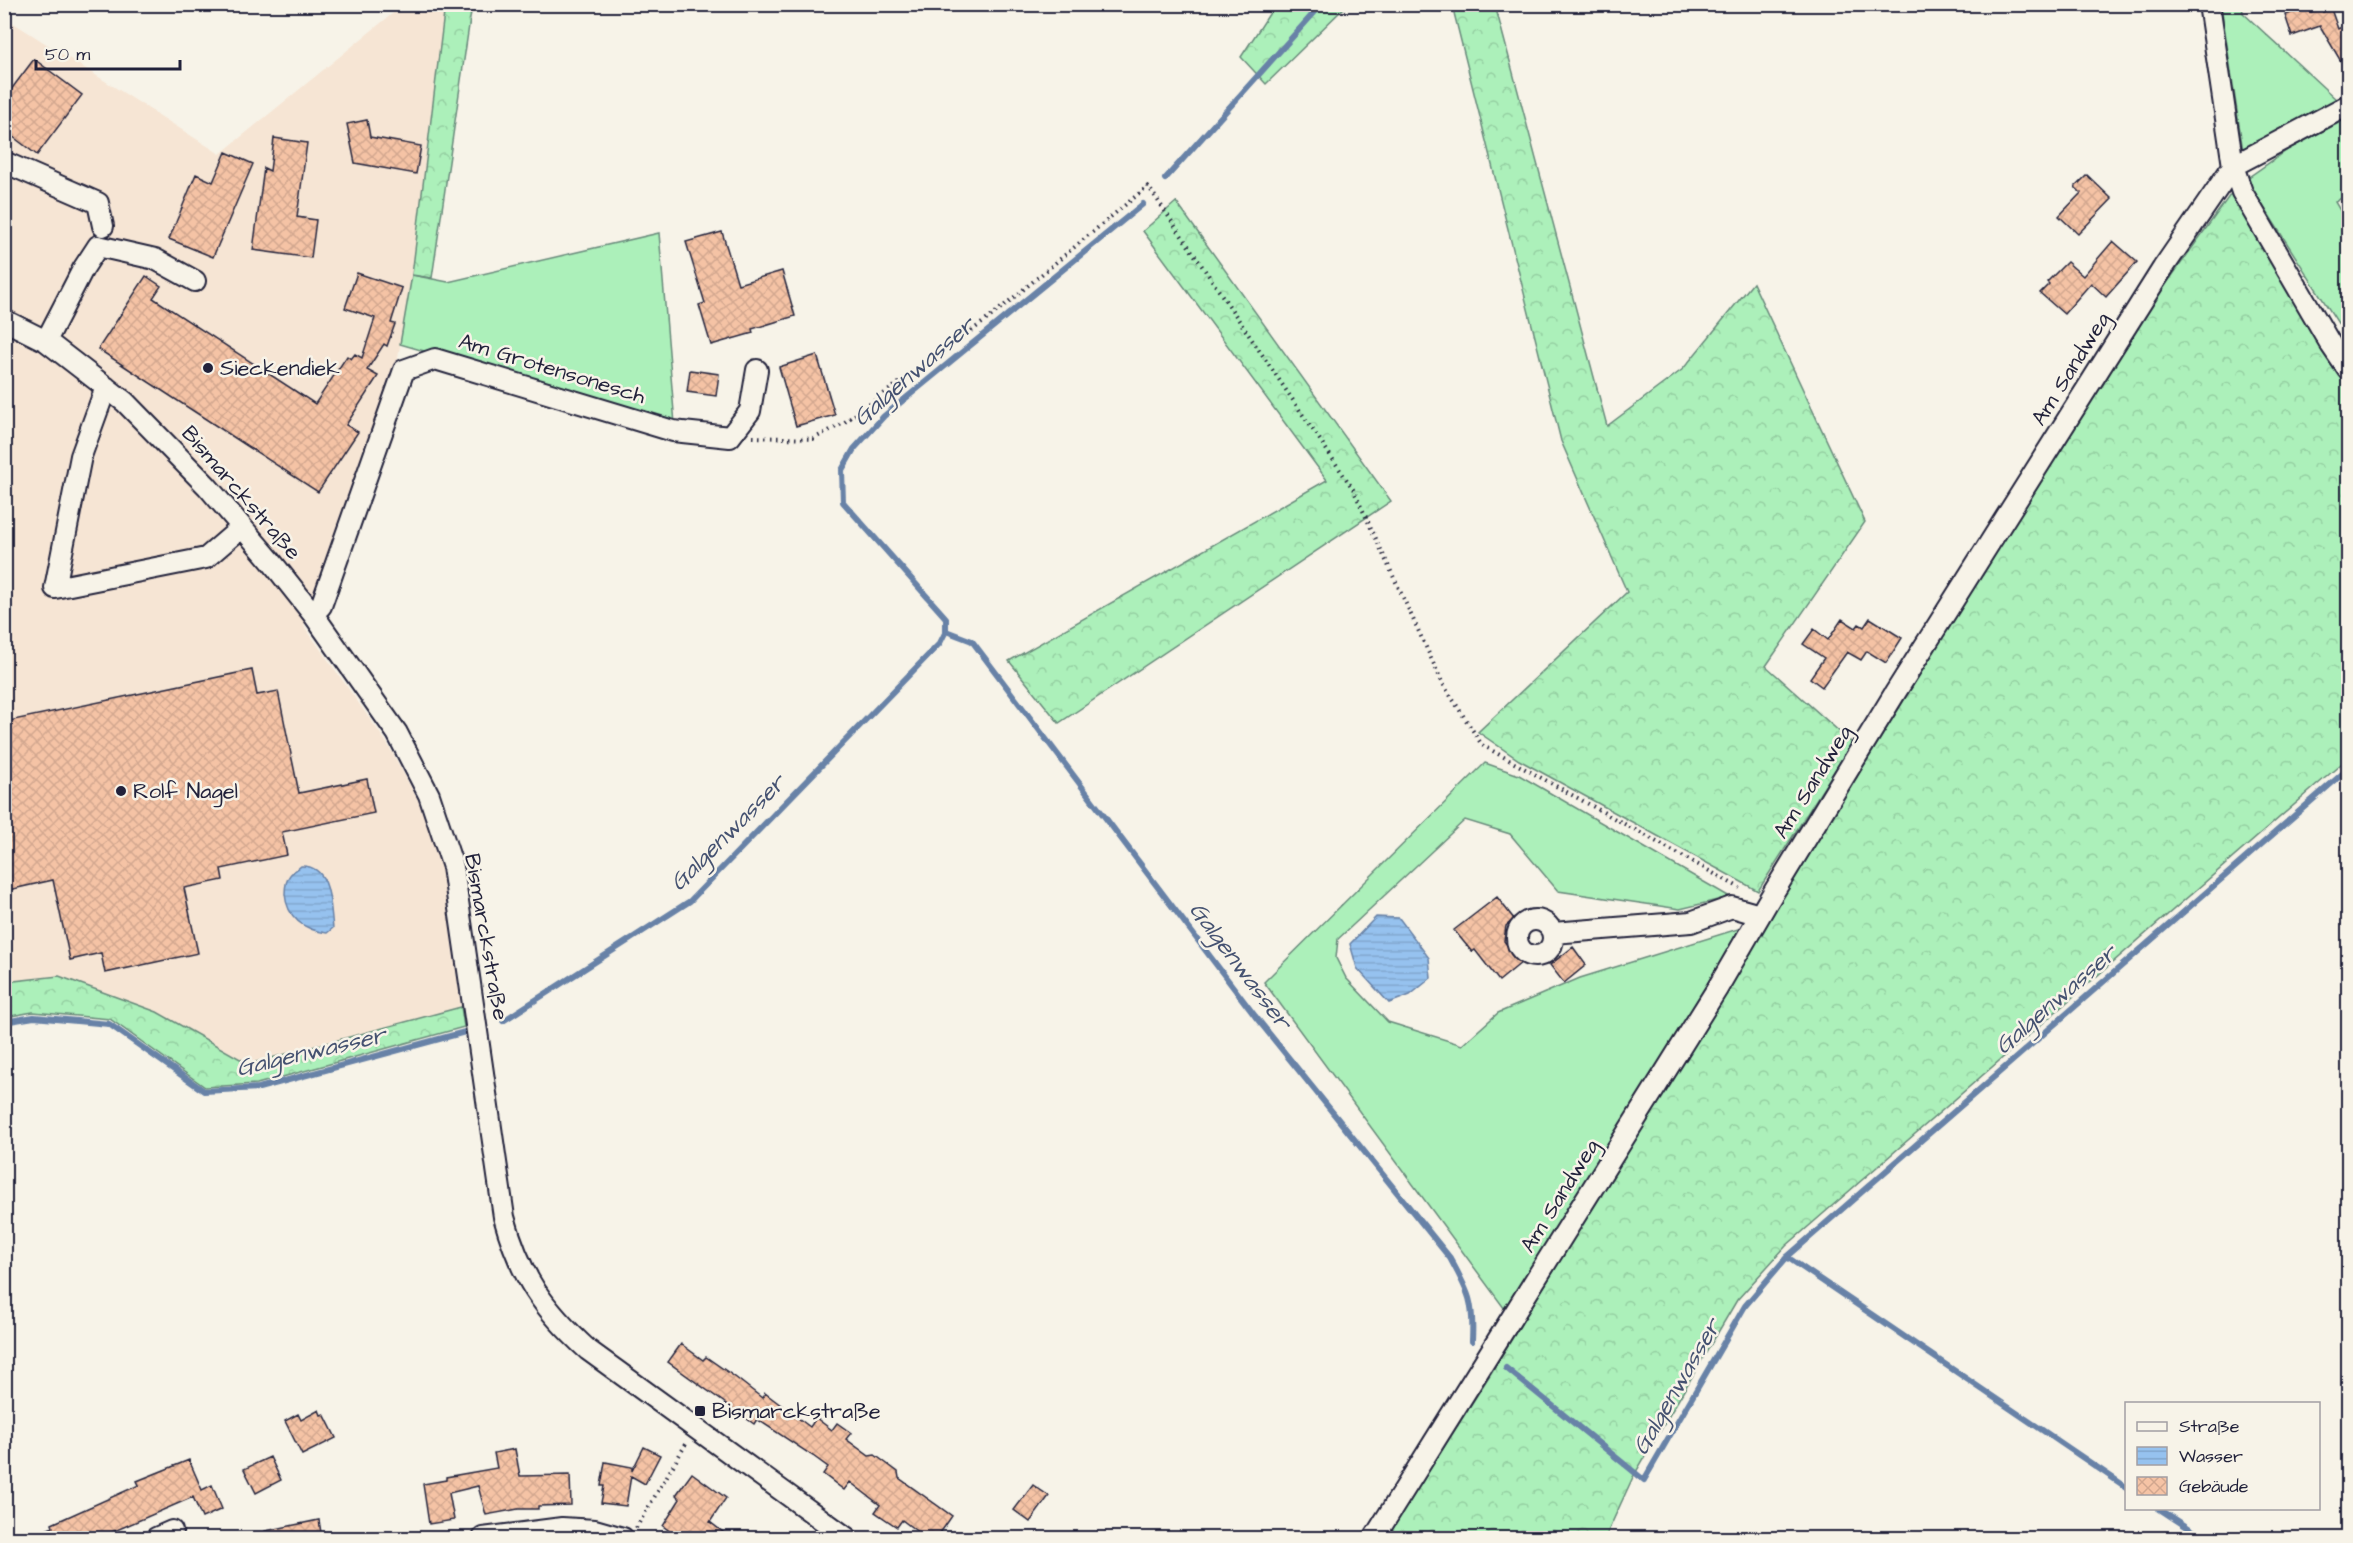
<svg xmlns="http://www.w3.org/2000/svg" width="2353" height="1543" viewBox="0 0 2353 1543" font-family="'Architects Daughter',sans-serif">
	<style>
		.built { fill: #f6e5d4 }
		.grass { fill: #acf0ba; stroke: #67897a; stroke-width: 1.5 }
		.forest { fill: url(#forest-crowns); stroke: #67897a; stroke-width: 1.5 }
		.water { fill: url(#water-rules); stroke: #6882a7; stroke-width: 1.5 }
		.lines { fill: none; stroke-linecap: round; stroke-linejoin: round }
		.stream { stroke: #6882a7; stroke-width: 6 }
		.building { fill: url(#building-cross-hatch); stroke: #22223b; stroke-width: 1.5 }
		.minor-casing { stroke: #22223b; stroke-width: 24 }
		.path { stroke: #22223b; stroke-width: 4; stroke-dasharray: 1.5 4.5; stroke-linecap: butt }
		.minor { stroke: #f7f3e8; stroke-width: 20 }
		.poi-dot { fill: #22223b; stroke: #f7f3e8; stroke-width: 2 }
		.labels { text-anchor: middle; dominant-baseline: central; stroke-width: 5; stroke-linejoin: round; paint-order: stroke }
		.poi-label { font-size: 22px; fill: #22223b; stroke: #f7f3e8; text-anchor: start }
		.street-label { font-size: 22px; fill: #22223b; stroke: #f7f3e8 }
		.water-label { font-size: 24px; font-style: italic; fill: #455271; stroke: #f7f3e8 }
	</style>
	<defs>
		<pattern id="forest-crowns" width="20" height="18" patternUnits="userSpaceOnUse" patternTransform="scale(1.5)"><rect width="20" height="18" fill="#acf0ba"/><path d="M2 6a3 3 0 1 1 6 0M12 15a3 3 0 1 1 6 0" fill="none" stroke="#94cea1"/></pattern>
		<pattern id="water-rules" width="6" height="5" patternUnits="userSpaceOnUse" patternTransform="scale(1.5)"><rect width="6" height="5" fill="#96c2ef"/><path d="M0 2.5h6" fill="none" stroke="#81a6ce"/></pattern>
		<pattern id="building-cross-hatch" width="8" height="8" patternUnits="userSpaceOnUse" patternTransform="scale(1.5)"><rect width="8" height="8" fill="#f5c3a5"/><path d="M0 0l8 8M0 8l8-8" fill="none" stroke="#d2a78f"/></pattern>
	</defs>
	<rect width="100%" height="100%" fill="#f7f3e8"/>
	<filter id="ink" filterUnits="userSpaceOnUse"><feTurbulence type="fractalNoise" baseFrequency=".0167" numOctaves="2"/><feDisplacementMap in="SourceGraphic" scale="12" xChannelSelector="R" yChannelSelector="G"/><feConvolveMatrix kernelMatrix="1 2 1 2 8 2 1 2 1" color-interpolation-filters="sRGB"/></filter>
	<g filter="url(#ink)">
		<path class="built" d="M403,5H445L412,275L397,364L304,626L387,743L419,802L442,870L461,1007L249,1064L157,1012L59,976L5,982L4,17L220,154Z"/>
		<path class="grass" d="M2221,5H2242L2243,13L2337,100L2243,151Z
			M2348,118V194L2335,202L2348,224V339L2246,179L2289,149Z
			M659,233L675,424L400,344L412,275L448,282Z
			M1485,763L1519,775L1730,897L1680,909L1558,891L1510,834L1465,820L1338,939L1336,958L1346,978L1388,1022L1462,1045L1498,1013L1580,978L1741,928L1507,1312L1264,982Z"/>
		<path class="forest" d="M445,5H472L432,278L412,275Z
			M1275,5H1347L1266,84L1241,57Z
			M1452,5H1495L1607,426L1683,369L1753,283L1865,522L1766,666L1852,743L1758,891L1519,760L1478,732L1627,592L1561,441Z
			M2240,181L2348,351V758L1786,1246L1737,1300L1633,1477L1605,1538H1386L1491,1373L2119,350Z
			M1176,202L1391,501L1059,723L1009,661L1327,480L1143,231Z
			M59,976L157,1012L249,1064L461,1007L464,1027L257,1084L205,1087L110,1019L33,1012L5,1017V982Z"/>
		<path class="water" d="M301,866C332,865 330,906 333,928L327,933C304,930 287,918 285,894C285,889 286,880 290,875C292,872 298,869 301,866Z
			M1376,917L1399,918L1429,958L1431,978L1410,995L1389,1003L1357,968L1350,944Z"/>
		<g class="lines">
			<path class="stream" d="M1165,179L1322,4
				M946,631L972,641L1255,1016L1450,1258C1469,1293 1474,1301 1472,1341
				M503,1021L690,901L940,643L946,631V618L843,502L842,470L854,449L884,416L1143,204
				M4,1022L34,1017L109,1024L204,1091L259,1088L465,1032
				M1787,1257L2126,1487
				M1506,1368L1644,1480L1745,1306L1787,1257L2348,769
				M2158,1508L2204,1538"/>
		</g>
		<path class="building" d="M2310,7L2311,12L2322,8L2323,12L2331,9L2338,29L2349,23V75L2320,26L2292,36L2285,15Z
			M34,59L82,95L37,155L4,130V99Z
			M367,120L370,137L421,146L416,174L355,163L347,124Z
			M274,138L307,143L297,217L316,220L311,258L253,250L264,168L270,171Z
			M226,152L253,164L213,257L169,239L196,174L213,182Z
			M2087,175L2112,199L2078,234L2059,216L2081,193L2075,187Z
			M722,232L738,284L782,271L795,316L752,329L753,333L711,345L699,305L705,303L686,242Z
			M2113,241L2137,262L2106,297L2091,283L2064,314L2040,293L2049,284L2047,282L2067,262L2083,276Z
			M357,273L402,288L391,323L395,324L387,346L384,344L367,370L378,376L346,425L358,432L318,492L98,349L146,276L161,286L153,298L315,404L347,356L351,359L355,354L362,358L375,318L345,308Z
			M817,355L835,415L796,426L779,367Z
			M690,370L719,374L716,396L687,392Z
			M1870,618L1902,638L1886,663L1867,651L1861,660L1847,652L1822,687L1810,678L1824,658L1803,644L1814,629L1828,640L1842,619L1856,628L1859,624L1864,627Z
			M252,670L257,695L278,691L299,793L367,779L374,813L282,832L287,855L221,869L223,880L184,888L198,953L105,973L101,953L70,960L53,880L4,891V722Z
			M1497,897L1514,919L1506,926L1504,941L1521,963L1499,981L1475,950L1472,952L1454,930Z
			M1573,947L1586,965L1564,983L1550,965Z
			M681,1344L703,1360L706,1357L735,1377L762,1398L765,1393L810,1427L816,1418L832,1430L837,1423L851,1433L846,1439L869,1456L875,1455L890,1466L898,1472L899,1478L952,1516L936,1539H927L902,1520L897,1527L875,1512L880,1505L850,1482L844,1490L823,1474L828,1467L813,1456L757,1419L754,1424L668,1362Z
			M319,1410L321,1415L324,1414L336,1438L302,1455L285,1421L298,1414L301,1420Z
			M644,1447L660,1455L645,1484L631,1476L626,1506L601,1503L604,1486H601L605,1462L632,1467V1471Z
			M515,1449L520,1476L570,1475L571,1505L538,1506V1509H518L486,1515L478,1486L449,1493L454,1520L429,1524L423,1484L446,1480V1477L497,1468L494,1453Z
			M270,1457L281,1480L256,1493L244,1469Z
			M189,1460L202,1490L212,1485L222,1509L202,1518L193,1497L96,1539H25L53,1527L52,1524L139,1485L137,1481Z
			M692,1473L726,1498L710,1522L732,1539H680L663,1526L680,1499L676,1495Z
			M1033,1485L1049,1496L1030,1522L1014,1510Z
			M319,1520L322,1539H266L265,1531Z"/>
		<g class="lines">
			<g class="minor-casing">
				<path id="minor" d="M2209,4L2233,166L2242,192L2331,345L2348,370
					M4,162L98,203L103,226
					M4,320L46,341L125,402L207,486L271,561L313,614L397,733L429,795L453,867L504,1217C520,1276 543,1309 588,1350L847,1538
					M46,341L83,269L98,246L155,259L195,281
					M106,387L81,456L55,588L206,558L242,527
					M313,614L321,606L404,370L435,359L673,431L730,437L750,411L757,370
					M1517 938a18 18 0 1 1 36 0a18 18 0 1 1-36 0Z
					M1553,933L1691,922L1732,907L1760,915
					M156,1538L172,1531
					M483,1538L562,1528L595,1530L623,1538
					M1374,1538L1717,989L1767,903L1895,693L2163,268L2233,166L2348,105"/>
			</g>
			<path class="path" d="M753,437L813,439L842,424L989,318L1148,186L1353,489L1443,684L1482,745L1740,888
				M636,1528L686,1444"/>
			<use href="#minor" class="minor"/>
		</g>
	</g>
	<g class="poi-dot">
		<circle cx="208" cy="368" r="6"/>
		<circle cx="121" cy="791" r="6"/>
		<rect x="694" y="1405" width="12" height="12" rx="3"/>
	</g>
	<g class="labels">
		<g class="poi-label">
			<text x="220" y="368">Sieckendiek</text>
			<text x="133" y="791">Rolf Nagel</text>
			<text x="712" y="1411">Bismarckstraße</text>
		</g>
		<g class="street-label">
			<text transform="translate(552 369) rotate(17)">Am Grotensonesch</text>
			<text transform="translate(2071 369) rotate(-58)">Am Sandweg</text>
			<text transform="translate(241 493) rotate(49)">Bismarckstraße</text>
			<text transform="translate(1813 782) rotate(-58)">Am Sandweg</text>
			<text transform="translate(486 937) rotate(80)">Bismarckstraße</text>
			<text transform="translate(1560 1196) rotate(-58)">Am Sandweg</text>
		</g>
		<g class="water-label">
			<text transform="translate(914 372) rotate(-41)">Galgenwasser</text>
			<text transform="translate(728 833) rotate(-45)">Galgenwasser</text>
			<text transform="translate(1240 966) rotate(53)">Galgenwasser</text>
			<text transform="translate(2056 1000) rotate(-41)">Galgenwasser</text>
			<text transform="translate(311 1052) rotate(-13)">Galgenwasser</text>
			<text transform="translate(1677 1387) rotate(-60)">Galgenwasser</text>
		</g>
	</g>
	<rect width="2353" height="1543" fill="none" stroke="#f7f3e8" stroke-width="24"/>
	<rect x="12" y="12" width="2329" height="1519" fill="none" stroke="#22223b" stroke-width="2" filter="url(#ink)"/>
	<rect x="2125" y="1402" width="195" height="108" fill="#f7f3e8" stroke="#a29fa3" stroke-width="1.5"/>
	<rect x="2137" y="1422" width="30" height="9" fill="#f7f3e8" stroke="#a29fa3" stroke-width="1.5"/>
	<text x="2179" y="1432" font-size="18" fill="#22223b">Straße</text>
	<rect x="2137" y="1447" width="30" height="18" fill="url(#water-rules)" stroke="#a29fa3" stroke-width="1.5"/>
	<text x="2179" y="1462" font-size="18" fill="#22223b">Wasser</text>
	<rect x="2137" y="1477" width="30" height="18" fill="url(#building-cross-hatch)" stroke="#a29fa3" stroke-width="1.5"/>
	<text x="2179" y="1492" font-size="18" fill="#22223b">Gebäude</text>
	<path d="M36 60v9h144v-9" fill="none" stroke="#22223b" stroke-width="3"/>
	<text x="45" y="60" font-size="18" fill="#22223b" stroke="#f7f3e8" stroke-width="4.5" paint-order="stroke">50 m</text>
</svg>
